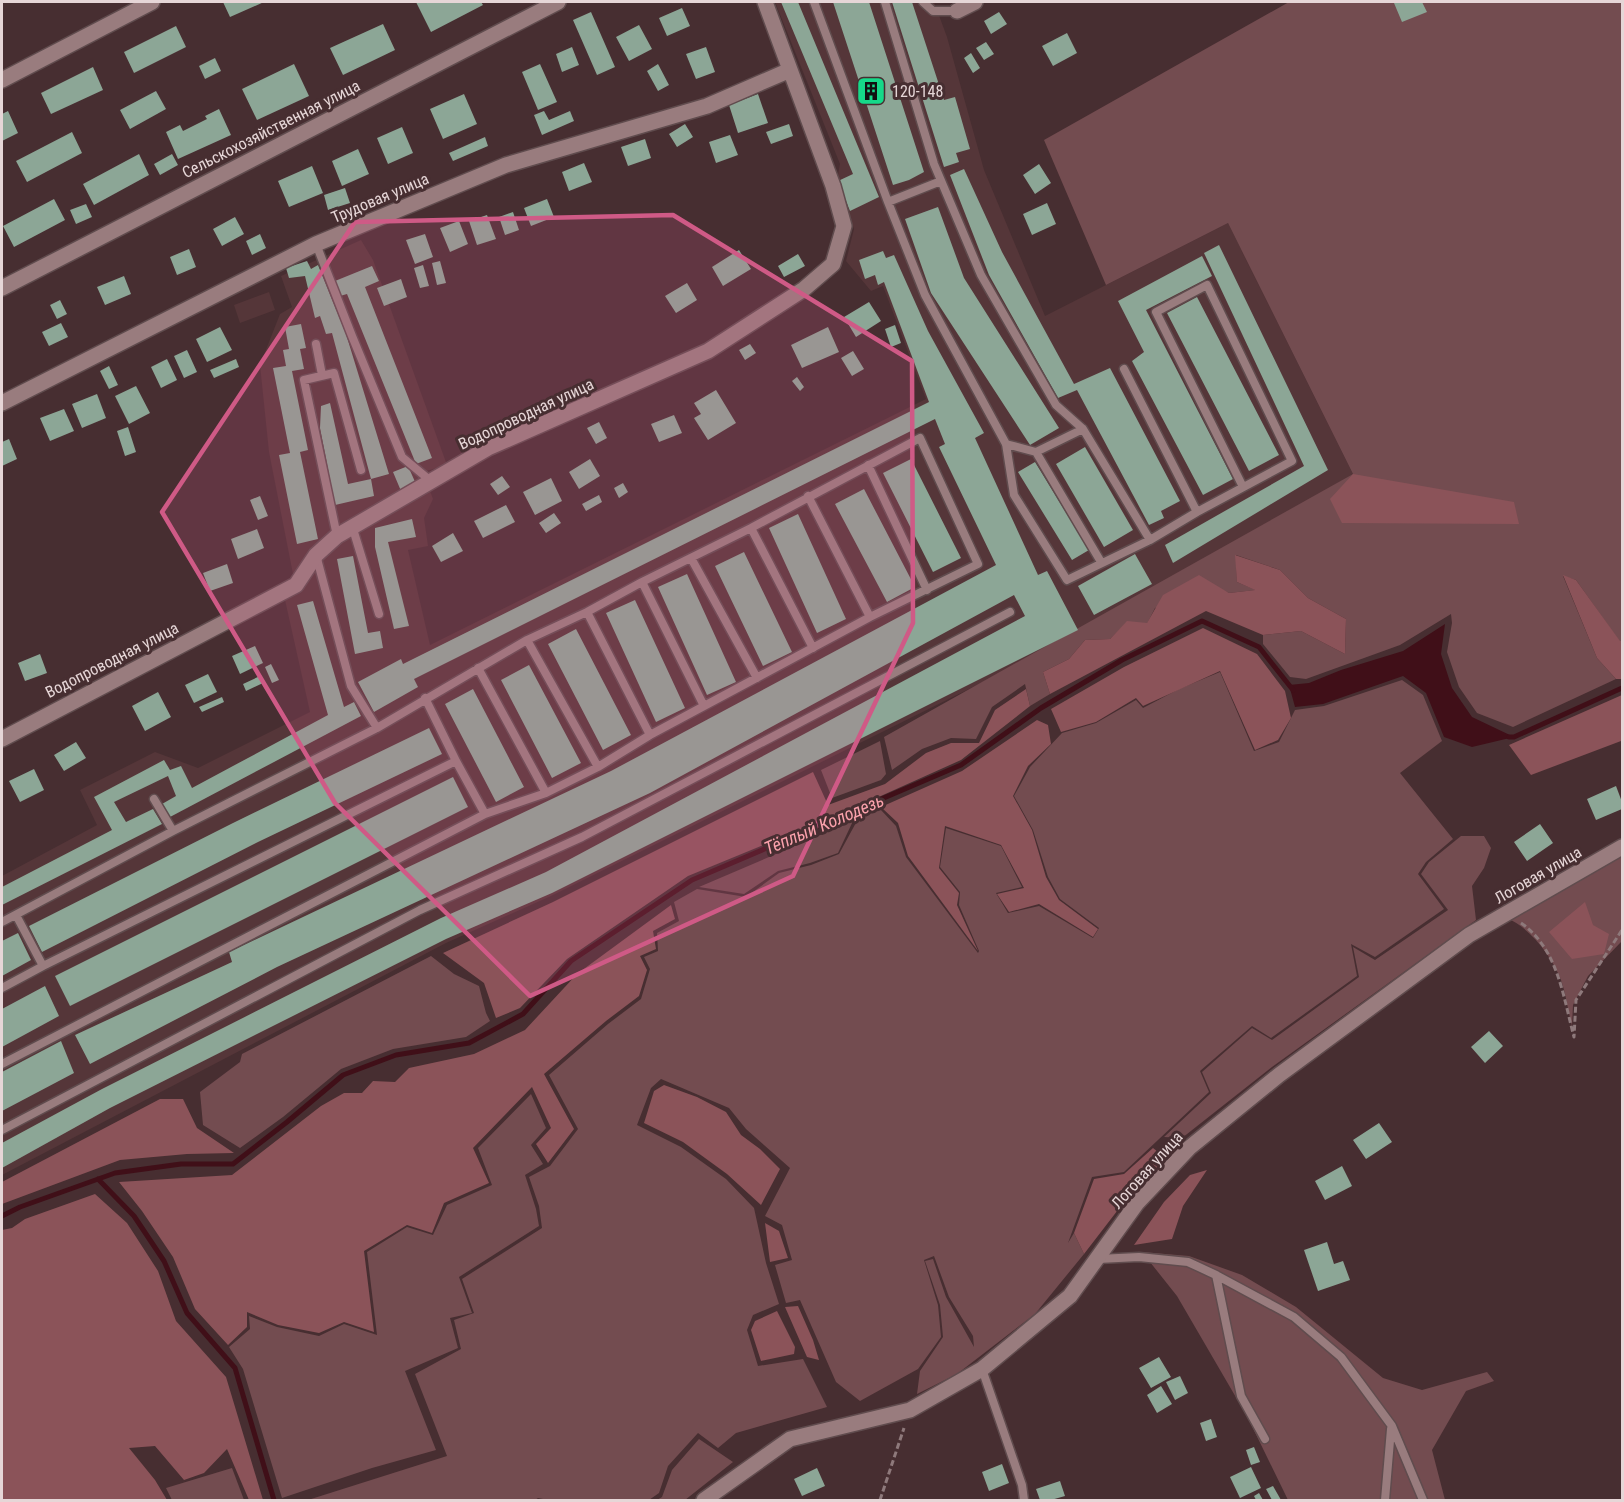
<svg xmlns="http://www.w3.org/2000/svg" width="1624" height="1502" viewBox="0 0 1624 1502" font-family="'Roboto Condensed',sans-serif">
	<style>
		.built { fill: #553639 }
		.green { fill: #734c50 }
		.forest { fill: #8b5359 }
		.water { fill: #400f18 }
		.lines { fill: none; stroke-linecap: round; stroke-linejoin: round }
		.stream { stroke: #400f18; stroke-width: 5 }
		.building { fill: #8ca696 }
		.service-casing { stroke: #604c4e; stroke-width: 11 }
		.minor-casing { stroke: #604c4e; stroke-width: 18 }
		.path { stroke: #8e797b; stroke-width: 3; stroke-dasharray: 6 3; stroke-linecap: butt }
		.service { stroke: #997c7e; stroke-width: 8 }
		.minor { stroke: #997c7e; stroke-width: 15 }
		.marked { fill: #cf5a86; fill-opacity: 0.2; stroke: #cf5a86; stroke-width: 4.5; stroke-linejoin: round }
		.labels { text-anchor: middle; dominant-baseline: central; stroke-width: 6; stroke-linejoin: round; paint-order: stroke }
		.poi-label { font-size: 16px; fill: #e6d6d7; stroke: #472e31; text-anchor: start }
		.street-label { font-size: 16px; fill: #e6d6d7; stroke: #472e31 }
		.water-label { font-size: 18px; font-style: italic; fill: #fba2ac; stroke: #472e31 }
	</style>
	<rect width="100%" height="100%" fill="#472e31"/>
	<path class="built" d="M775,2H934L947,37L984,170L1045,316L1228,223L1353,474L1088,630L551,896L446,943L2,1175V876L97,825L80,790L155,752L198,768L310,712L285,600L293,574L269,452L260,365L280,314L292,307L281,276L361,240L373,260L447,465L423,472L433,499L424,518L428,546L408,550L430,645L926,399L883,286L871,291L846,261L854,229L837,180L840,164Z
		M269,292L275,310L240,323L234,305Z"/>
	<path class="green" d="M1289,2H1622V641L1620,642L1576,580L1563,576L1597,658L1616,679L1513,727L1477,713L1459,687L1447,652L1452,623L1451,614L1400,645L1306,679L1290,677L1263,644V635L1301,631L1345,654L1346,619L1308,598L1280,570L1236,555L1237,582L1256,590L1229,593L1220,589L1155,608L1147,624L1127,622L1110,639L1085,640L1069,659L1043,672L1050,694L1030,706L1025,684L992,707L976,739L951,738L922,749L892,770L884,737L1353,474L1228,223L1106,285L1044,140Z
		M1220,672L1254,751L1279,742L1295,710L1324,706L1402,680L1423,695L1442,741L1400,773L1453,839L1426,862L1418,874L1444,909L1375,957L1351,944L1357,976L1271,1038L1252,1026L1200,1071L1209,1092L1124,1172L1092,1177L1068,1243L1074,1233L1084,1254L1035,1314L957,1374L917,1394L920,1371L943,1337L940,1305L925,1261L933,1259L946,1297L974,1347L973,1336L949,1297L934,1256L924,1260L938,1305L941,1337L918,1369L860,1401L836,1382L800,1300L786,1303L775,1265L792,1260L782,1225L765,1216L790,1168L746,1129L729,1108L661,1079L651,1088L637,1125L681,1147L726,1179L754,1208L766,1263L779,1304L753,1315L747,1330L758,1366L803,1359L827,1407L736,1433L718,1448L698,1433L668,1466L659,1493L649,1500H548L538,1498L535,1500H308L447,1456L415,1374L461,1349L454,1320L474,1313L462,1279L542,1228L539,1206L529,1177L550,1166L578,1129L549,1075L608,1024L641,999L650,969L644,957L658,951L657,933L679,921L674,902L697,889L746,897L779,873L811,865L839,854L858,819L880,809L896,826L906,857L978,953L979,951L959,905L960,892L940,867L946,828L1001,846L1022,887L996,893L1008,913L1039,906L1093,938L1099,928L1060,899L1048,877L1033,830L1014,796L1030,767L1062,733L1096,723L1136,700L1143,708L1179,689Z
		M880,741L886,774L881,780L832,798L821,770Z
		M853,821L838,853L810,863L778,871L744,894L699,887Z
		M1461,836H1484L1491,848L1484,868L1472,886L1476,920L1272,1067L1182,1138L1164,1137L1211,1093L1202,1072L1252,1028L1272,1040L1359,977L1353,947L1375,960L1448,910L1421,874L1429,862Z
		M1622,856V941L1588,976L1573,1005L1572,1026C1568,1011 1566,994 1561,980C1552,956 1530,928 1507,918Z
		M431,956L454,974L479,986L486,1013L490,1021L466,1037L393,1049L341,1069L283,1117L240,1148L203,1125L200,1092L240,1062L242,1054Z
		M531,1094L546,1128L531,1145L543,1164L525,1175L536,1209L539,1226L459,1277L472,1313L450,1318L458,1348L405,1371L436,1450L372,1468L282,1498L243,1369L229,1347L250,1329L249,1316L277,1327L319,1336L344,1324L377,1335L367,1252L407,1227L433,1235L447,1205L492,1185L478,1148Z
		M1142,1252L1189,1256L1242,1275L1296,1307L1383,1378L1422,1390L1487,1372L1494,1381L1466,1391L1432,1450L1445,1500H1288L1248,1418L1177,1296Z
		M699,1439L733,1462L685,1500H657L662,1497L672,1470Z
		M232,1468L244,1500H172L166,1488Z"/>
	<path class="forest" d="M1353,474L1514,502L1519,524L1342,523L1330,499Z
		M1235,555L1280,570L1308,598L1346,619L1345,654L1301,631L1263,635L1206,611L1050,694L1043,672L1069,659L1085,640L1110,639L1127,621L1147,623L1163,595L1199,575L1229,593L1255,590L1237,582Z
		M1563,575L1576,580L1620,641H1622V679H1616L1597,658Z
		M1203,628L1257,654L1285,691L1291,718L1278,740L1255,750L1220,671L1143,706L1136,698L1096,722L1061,732L1051,709L1124,667Z
		M1026,689L1030,706L961,760L863,804L688,876L567,959L520,1008L496,1018L484,983L443,953L553,902L813,772L828,805L885,784L926,753L951,743H979L995,710Z
		M1622,695V743L1621,741L1531,775L1509,745Z
		M1037,720L1048,725L1051,744L1028,766L1013,796L1032,830L1046,877L1059,900L1098,929L1093,937L1039,904L1009,912L997,894L1024,888L1001,845L945,826L939,868L959,893L957,905L978,951L908,856L898,823L881,807L962,771Z
		M1585,902L1593,925L1609,934L1604,954L1572,959L1549,932Z
		M671,905L675,919L653,931L656,949L640,956L647,970L639,996L606,1021L544,1074L574,1129L548,1163L536,1144L551,1128L532,1087L473,1148L489,1183L444,1203L432,1233L407,1225L364,1251L374,1332L344,1322L319,1333L278,1325L247,1312V1327L228,1345L195,1309L173,1257L142,1211L119,1182L232,1175L321,1106L344,1093H362L373,1081L395,1082L409,1068L474,1054L525,1030L577,974Z
		M664,1085L697,1097L726,1112L741,1135L760,1149L780,1169L761,1205L727,1174L683,1142L644,1123L654,1091Z
		M160,1099H183L197,1128L234,1153L187,1154L120,1160L2,1204V1182Z
		M1153,1148L1167,1159L1124,1202L1084,1254L1074,1233L1094,1179L1124,1174Z
		M1207,1170L1183,1206L1172,1239L1134,1245L1164,1202L1190,1175Z
		M95,1194L127,1223L158,1271L176,1321L226,1377L263,1500H249L227,1449L204,1473L184,1480L155,1446L129,1448L155,1480L167,1500H2V1230L12,1228L25,1219Z
		M765,1223L779,1231L788,1258L770,1262Z
		M798,1306L813,1340L819,1360L807,1357L785,1307Z
		M777,1311L795,1347L794,1354L761,1361L751,1330L755,1321Z"/>
	<path class="water" d="M1445,624L1441,654L1452,688L1472,717L1514,737L1472,747L1444,737L1426,693L1403,676L1323,704L1295,707L1289,685L1309,683L1341,670L1403,651Z"/>
	<g class="lines">
		<path class="stream" d="M1509,737H1514L1622,688
			M98,1179L134,1216L164,1261L187,1313L235,1368L274,1500
			M2,1216L20,1207L115,1173L181,1164H233L287,1122L343,1075L396,1055L469,1043L523,1014L571,961L692,880L961,765L1041,708L1122,660L1202,621L1259,647L1293,690"/>
	</g>
	<path class="building" d="M223,2H264L230,17Z
		M416,2H481L483,5L431,32Z
		M781,2H798L879,197L850,211L838,181L853,174Z
		M833,2H869L924,172L909,180L893,185Z
		M892,2H912L944,100L955,97L970,149L956,153L959,162L944,167Z
		M1397,2H1422L1427,12L1402,22L1394,3Z
		M682,8L690,26L667,36L659,18Z
		M591,12L615,67L597,75L573,20Z
		M999,12L1007,24L991,34L984,21Z
		M383,24L395,50L343,75L330,48Z
		M639,25L652,49L629,61L616,37Z
		M176,26L186,47L134,73L124,52Z
		M1067,33L1077,53L1053,66L1042,46Z
		M986,42L994,54L984,60L976,48Z
		M572,47L579,65L562,72L556,54Z
		M706,47L715,72L696,79L686,54Z
		M971,53L980,68L973,73L964,58Z
		M215,58L221,71L205,79L199,66Z
		M294,64L309,96L257,120L242,89Z
		M540,64L557,102L538,110L522,72Z
		M658,64L669,85L658,91L647,71Z
		M93,67L103,90L51,114L41,93Z
		M156,91L166,109L130,129L120,110Z
		M464,94L477,124L443,139L430,109Z
		M758,94L768,123L738,133L729,105Z
		M219,109L231,135L178,159L166,132L180,125L183,131L207,119L205,116Z
		M8,111L18,133L2,141V114Z
		M544,111L549,120L570,111L574,121L542,135L534,115Z
		M685,124L693,137L677,147L669,134Z
		M789,124L793,136L771,144L766,132Z
		M402,127L413,153L388,164L377,138Z
		M72,132L82,153L27,182L16,161Z
		M730,135L738,155L716,163L709,142Z
		M485,137L488,146L453,161L449,153Z
		M645,139L651,158L628,166L621,147Z
		M358,149L369,174L342,186L332,161Z
		M139,154L149,175L94,205L83,184Z
		M172,154L178,165L160,175L154,164Z
		M584,163L592,182L569,191L562,172Z
		M1039,164L1051,183L1035,194L1023,175Z
		M312,166L323,193L289,207L278,181Z
		M964,169L1002,252L1074,384L1110,368L1180,501L1161,511L1164,518L1149,525L1077,390L1058,398L989,275L950,175Z
		M345,188L350,203L328,210L324,195Z
		M54,199L65,220L14,247L3,226Z
		M547,199L554,217L531,226L524,208Z
		M1047,203L1056,224L1032,235L1023,214Z
		M86,204L92,217L76,224L70,210Z
		M938,207L964,278L1059,428L1030,445L931,293L905,219Z
		M513,212L519,230L505,235L499,217Z
		M487,215L496,239L477,245L469,221Z
		M235,217L244,234L222,246L213,229Z
		M459,221L468,244L450,252L440,228Z
		M260,234L266,248L252,255L246,241Z
		M425,234L433,257L415,264L406,240Z
		M1219,245L1328,470L1173,563L1165,545L1304,466L1204,253Z
		M189,249L196,267L177,275L170,257Z
		M739,250L751,269L723,286L712,267Z
		M883,251L886,258L894,255L928,331L984,433L975,438L1038,575L1047,571L1078,630L552,893L446,939L110,1108L2,1168V1143L102,1089L441,918L546,872L1025,616L1014,595L650,793L277,967L90,1064L75,1035L232,962L229,952L611,771L996,565L939,447L945,444L935,419L414,679L418,687L374,712L358,682L401,659L403,664L929,402L884,282L878,285L875,275L865,279L859,260Z
		M798,254L805,266L784,277L778,266Z
		M1202,256L1212,276L1146,310L1233,479L1203,495L1132,361L1144,352L1118,301Z
		M307,261L311,269L318,265L346,334L389,474L371,479L332,333L326,334L320,316L315,318L305,276L289,278L286,268Z
		M440,261L446,283L437,285L432,263Z
		M423,265L429,286L420,288L414,268Z
		M372,266L379,281L365,287L432,458L416,464L347,294L340,296L335,281Z
		M124,276L131,294L105,305L97,287Z
		M401,279L407,297L384,306L377,288Z
		M687,283L697,300L676,313L665,296Z
		M1197,297L1279,455L1249,471L1167,313Z
		M60,300L67,314L57,319L50,305Z
		M869,302L881,321L856,337L844,317Z
		M61,323L68,337L49,346L42,332Z
		M301,324L306,348L300,349L304,369L292,371L308,450L300,452L318,539L297,544L279,455L290,453L273,368L286,366L283,350L289,349L285,327Z
		M895,325L901,343L891,347L885,329Z
		M220,327L232,350L207,362L196,339Z
		M828,327L839,352L802,368L791,345Z
		M750,344L756,353L745,360L739,350Z
		M187,350L197,372L184,378L174,356Z
		M853,351L864,369L852,376L841,358Z
		M167,359L177,380L161,388L151,367Z
		M236,359L239,367L214,378L210,370Z
		M109,366L118,385L109,389L100,371Z
		M797,377L804,387L800,391L792,381Z
		M136,386L150,413L129,424L115,396Z
		M716,390L736,423L708,440L694,418L701,414L694,403Z
		M97,394L106,418L82,428L72,404Z
		M330,403L348,484L371,479L374,496L335,505L320,428L321,406Z
		M64,409L74,431L50,441L40,418Z
		M674,415L682,433L659,442L651,424Z
		M599,422L607,438L596,444L587,428Z
		M128,427L136,452L125,456L117,431Z
		M9,439L17,459L2,466V442Z
		M1085,447L1133,530L1104,547L1056,464Z
		M590,459L600,476L579,489L569,472Z
		M911,459L961,558L933,572L883,473Z
		M1035,462L1089,550L1072,560L1018,472Z
		M408,466L416,484L401,491L393,472Z
		M502,476L510,487L498,495L490,484Z
		M551,478L562,501L535,515L523,492Z
		M623,483L628,492L619,498L614,488Z
		M864,489L915,587L887,602L835,504Z
		M599,495L602,502L586,511L582,504Z
		M260,496L268,516L258,520L250,500Z
		M506,505L515,522L483,538L474,521Z
		M554,513L561,523L546,533L539,523Z
		M798,514L846,619L817,633L769,528Z
		M412,519L416,537L388,542L409,626L394,629L375,547V528Z
		M257,529L264,548L238,559L231,539Z
		M453,533L463,551L441,562L432,546Z
		M744,552L792,652L763,666L715,566Z
		M1135,554L1152,584L1094,615L1078,586Z
		M353,556L368,633L380,631L383,648L355,654L337,559Z
		M227,564L233,583L210,591L203,573Z
		M687,574L736,682L707,695L658,587Z
		M635,600L685,708L656,722L606,613Z
		M313,601L344,707L354,702L361,716L170,817L162,804L176,796L168,776L114,802L126,822L153,809L162,824L2,905V887L112,830L94,797L164,760L170,770L181,766L192,788L328,715L297,605Z
		M576,629L631,735L603,750L548,644Z
		M255,646L263,663L240,674L232,656Z
		M40,654L47,673L25,681L18,663Z
		M271,664L279,680L272,683L265,667Z
		M529,665L581,763L552,778L501,680Z
		M208,674L217,692L194,703L185,685Z
		M260,676L263,683L246,691L243,684Z
		M473,689L524,787L496,802L445,704Z
		M158,692L171,717L145,731L132,706Z
		M222,697L224,702L202,712L199,707Z
		M429,728L442,754L258,842L42,952L29,926L233,823Z
		M76,742L86,758L64,771L54,755Z
		M34,769L44,790L20,802L9,781Z
		M453,777L468,807L70,1006L55,976Z
		M1616,786L1622,802V809L1596,820L1587,799Z
		M1540,824L1553,843L1527,861L1514,842Z
		M18,933L31,960L2,976V941Z
		M45,986L59,1016L2,1047V1009Z
		M1489,1031L1503,1046L1485,1063L1471,1047Z
		M61,1041L74,1073L2,1111V1072Z
		M1379,1123L1392,1142L1366,1159L1353,1140Z
		M1342,1166L1352,1186L1325,1200L1315,1181Z
		M1327,1242L1334,1264L1343,1261L1350,1280L1318,1291L1304,1250Z
		M1159,1357L1171,1377L1151,1388L1139,1368Z
		M1180,1376L1188,1393L1175,1400L1166,1382Z
		M1161,1386L1172,1404L1157,1413L1147,1395Z
		M1211,1419L1217,1437L1206,1441L1200,1423Z
		M1254,1447L1260,1462L1251,1465L1246,1450Z
		M1002,1464L1009,1483L989,1491L982,1472Z
		M1251,1467L1261,1488L1240,1498L1230,1477Z
		M817,1468L825,1486L802,1496L794,1479Z
		M1060,1481L1065,1496L1051,1500H1040L1036,1489Z
		M1273,1486L1281,1500H1272L1266,1489Z
		M1259,1493L1263,1500H1256L1254,1496Z"/>
	<g class="lines">
		<g class="service-casing">
			<path id="service" d="M814,2L888,202L925,295L1006,444L1014,495L1067,580L1150,540L1197,512L1292,461L1207,285L1156,312L1243,487
				M885,2L934,164L981,275L1056,405L1083,429L1150,540
				M923,2L933,11H957
				M888,202L941,181
				M316,244L352,336L402,457L432,482
				M316,344L322,375
				M1124,369L1197,512
				M1006,444L1036,452L1083,429
				M1036,452L1101,562
				M868,465L927,590
				M808,496L870,617
				M751,528L813,648
				M353,529L379,614
				M337,536L304,380L334,373L361,470
				M316,555L351,686L377,728
				M691,558L757,678
				M642,582L704,706
				M587,612L650,735
				M527,640L598,767
				M478,668L546,793
				M154,799L173,831
				M16,915L43,966
				M2,922L173,831L377,728L527,640L587,612L642,582L751,528L920,438L978,564L870,617L650,735L598,767L546,793L485,814L456,761
				M2,988L43,966L456,761L425,698
				M2,1064L485,814
				M2,1130L420,910L582,837L1010,612
				M1098,1259L1139,1257L1188,1262L1216,1275L1294,1317L1341,1357L1392,1426L1423,1500
				M1216,1275L1241,1396L1265,1439
				M982,1369L1022,1485L1024,1500
				M1385,1500L1391,1429"/>
		</g>
		<g class="minor-casing">
			<path id="minor" d="M957,11L975,2
				M2,80L152,2
				M2,288L558,2
				M2,403L316,244L506,165L707,106L790,70
				M2,739L296,585L316,555L337,536L488,448L708,351L804,289L833,264L844,226L833,186L765,2
				M704,1500L790,1439L910,1410L982,1369L1070,1296L1137,1203L1189,1148L1279,1075L1469,935L1622,847"/>
		</g>
		<path class="path" d="M1521,923C1558,949 1563,996 1574,1037L1576,1000L1622,930
			M880,1500L904,1428"/>
		<use href="#service" class="service"/>
		<use href="#minor" class="minor"/>
	</g>
	<path class="marked" d="M673,215L912,361L913,623L793,876L530,996L335,803L162,512L355,222Z"/>
	<defs>
		<g id="building-square" transform="scale(1.5)"><rect x="-9" y="-9" width="18" height="18" rx="4" fill="#16d989" stroke="#472e31"/><path d="M-4-6H4V6H1V3H-1V6H-4ZM-2.5-4.3h1.7v1.8h-1.7ZM.8-4.3h1.7v1.8H.8ZM-2.5-1h1.7V.8h-1.7ZM.8-1h1.7V.8H.8Z" fill="#111"/></g>
	</defs>
	<g fill-rule="evenodd">
		<use href="#building-square" x="871" y="91"/>
	</g>
	<g class="labels">
		<g class="poi-label">
			<text x="892" y="91">120-148</text>
		</g>
		<g class="street-label">
			<text transform="translate(271 129) rotate(-27)">Сельскохозяйственная улица</text>
			<text transform="translate(380 198) rotate(-23)">Трудовая улица</text>
			<text transform="translate(526 414) rotate(-25)">Водопроводная улица</text>
			<text transform="translate(112 660) rotate(-27)">Водопроводная улица</text>
			<text transform="translate(1538 875) rotate(-30)">Логовая улица</text>
			<text transform="translate(1147 1170) rotate(-48)">Логовая улица</text>
		</g>
		<g class="water-label">
			<text transform="translate(824 824) rotate(-23)">Тёплый Колодезь</text>
		</g>
	</g>
	<rect width="1624" height="1502" fill="none" stroke="#e6d6d7" stroke-width="6"/>
</svg>
